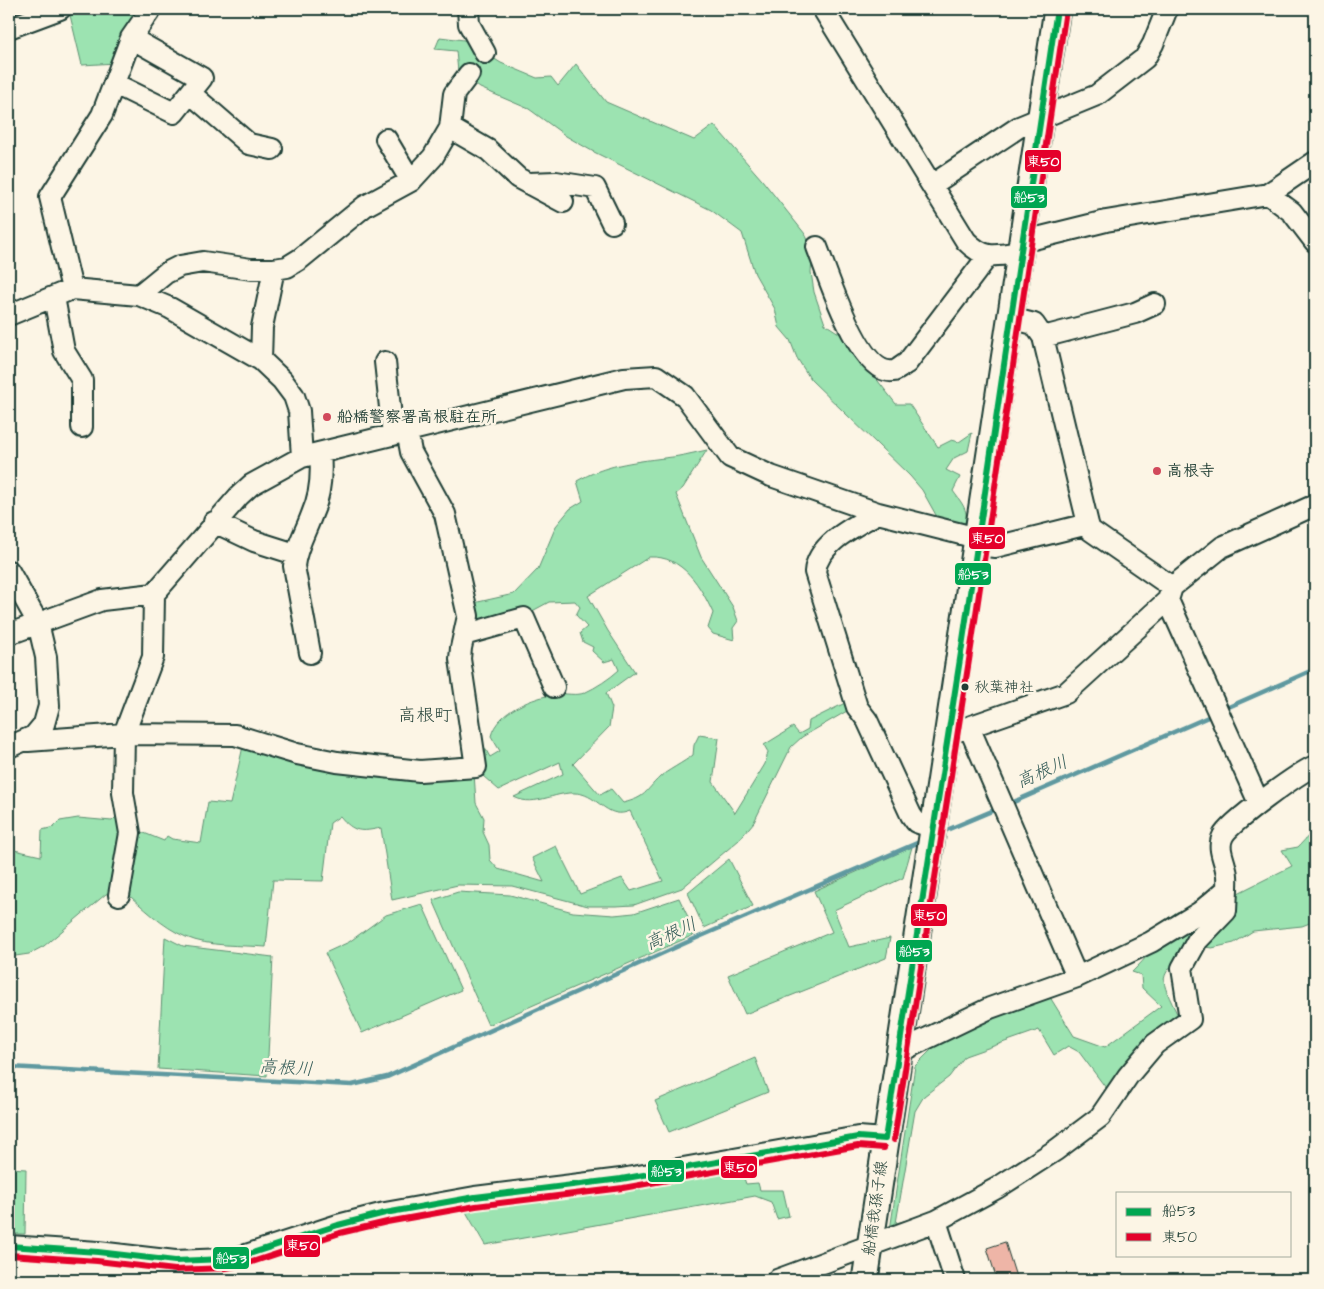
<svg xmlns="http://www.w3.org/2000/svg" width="1324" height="1289" viewBox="0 0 1324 1289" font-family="'Architects Daughter','Klee One',sans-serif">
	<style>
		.green { fill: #9ce3b1; stroke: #5e9072 }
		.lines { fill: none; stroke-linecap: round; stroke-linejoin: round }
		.stream { stroke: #5f99a0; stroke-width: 4.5 }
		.building { fill: #eeb5a7; stroke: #1f3d34 }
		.minor-casing { stroke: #1f3d34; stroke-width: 24 }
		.major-casing { stroke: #1f3d34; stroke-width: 29 }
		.minor { stroke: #fcf5e5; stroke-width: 20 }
		.major { stroke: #fcf5e5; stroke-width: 25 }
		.bus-1-casing { stroke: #fcf5e5; stroke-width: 10 }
		.bus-2-casing { stroke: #fcf5e5; stroke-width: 10 }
		.bus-1 { stroke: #00a651; stroke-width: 6 }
		.bus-2 { stroke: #e4002b; stroke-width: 6 }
		.poi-dot { fill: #d1495b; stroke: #fcf5e5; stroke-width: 2 }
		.bus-dot { fill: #1f3d34; stroke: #fcf5e5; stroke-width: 2 }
		.labels { text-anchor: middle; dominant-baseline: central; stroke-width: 5; stroke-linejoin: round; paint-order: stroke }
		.bus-label { font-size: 15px; fill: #1f3d34; stroke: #fcf5e5; text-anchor: start }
		.poi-label { font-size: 16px; font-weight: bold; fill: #1f3d34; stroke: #fcf5e5; text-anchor: start }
		.street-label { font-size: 16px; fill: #1f3d34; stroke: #fcf5e5 }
		.neighbourhood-label { font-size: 18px; fill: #1f3d34; stroke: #fcf5e5 }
		.water-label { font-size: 18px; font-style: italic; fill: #345c58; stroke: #fcf5e5 }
		.line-badge { stroke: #fcf5e5; stroke-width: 2 }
		.badge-label { font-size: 14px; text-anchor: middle; font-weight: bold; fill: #fff }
	</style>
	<rect width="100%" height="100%" fill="#fcf5e5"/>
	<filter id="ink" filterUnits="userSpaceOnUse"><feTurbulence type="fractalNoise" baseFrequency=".02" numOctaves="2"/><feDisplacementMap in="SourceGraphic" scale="10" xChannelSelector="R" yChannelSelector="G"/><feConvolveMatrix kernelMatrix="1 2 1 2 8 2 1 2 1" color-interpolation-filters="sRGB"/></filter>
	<g filter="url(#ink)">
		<path class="green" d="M75,9H144L116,63L82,65L69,11Z
			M440,37L464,40L501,63L537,78L551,77L558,86L576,64L606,102L694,140L714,125L762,180L805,234L813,250L811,272L814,292L825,324L842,335L896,404H909L938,447L952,440L959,442L972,433L968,451L954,458L946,470L960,477L953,491C960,501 972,513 963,526L941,524L922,490L910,476L811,380L797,358L790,340L779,327L775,309L755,274L742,233L711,210L592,151L566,136L529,109L480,88L458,72L456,51L435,49Z
			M707,450L683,488L676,494L701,557L733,607L738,621L733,628L734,640L713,634L708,628L713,613C701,587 683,555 649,557L588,596L608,631L635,672L606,693L612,708L609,727L573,764L600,795L611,789L623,803C647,797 644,792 660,777C665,772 686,761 693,755L694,745L699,735L719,738L713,782L735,813L765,764L768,752L764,745L793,727L799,734L808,729L809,721L845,703L847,711L802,737L791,747L754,822L739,840L682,888L634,905L616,906H588L512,886L458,885L392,900L381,828C361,832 354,833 340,816L330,823L323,881L273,880L266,947C241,945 209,947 186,937C162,927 143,907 124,891L106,894L44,946L29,954L9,957L10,849L41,856L42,830L54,827L60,821L78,818L112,821L117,816H123L139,831L164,841L167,836L172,839L201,843L208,802L230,804L244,742L474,773L476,803L484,818L483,832L489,845L490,860L498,869L544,882L532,858L556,846L580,894L622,878L631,891L663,881L630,811C609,820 600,799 582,794C558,788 536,809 514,797L563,774L560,762L499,790L483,776L479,767L482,743L490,757L500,751L491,736C497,711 534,697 557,694C565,693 577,696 584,693C597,687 609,679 619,670L614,659L604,662L592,651L593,647L583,642L580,633L587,627L576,615L580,607L575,601L549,602L525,615L470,629L469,604L514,594L538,569L556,526L570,509L583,501L577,481C605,465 632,462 664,458C678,457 693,453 707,450Z
			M1315,829V921L1302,926L1253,931L1234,943L1212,948L1191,945C1157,981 1158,973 1179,1018L1109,1092L1079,1052L1068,1046L1054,1055L1039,1030L965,1056L949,1077L924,1096L915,1111L896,1223L942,1211L890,1230L915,1066L946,1035L1048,994L1074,1036L1105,1047L1161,1006L1142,988L1141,975L1132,972C1148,956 1156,948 1158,925L1177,912L1210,907L1292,866L1282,850L1298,847Z
			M912,847L903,878L834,910L849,947L890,938L886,958L745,1014L728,975L832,932L814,891Z
			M729,859L753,906L704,928L688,893Z
			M458,892L510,895L573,912L614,915L634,913L679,898L696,934L488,1025L433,900Z
			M422,904L461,990L362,1033L325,953L349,942L386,915Z
			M165,937L183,946L273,957L267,1076L158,1069Z
			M755,1058L768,1092L669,1132L655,1101Z
			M740,1167L746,1184L758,1183L760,1190H783L789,1216L777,1219L771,1202L755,1196L485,1245L465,1210Z
			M9,1168L26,1169L25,1234H9Z"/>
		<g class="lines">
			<path class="stream" d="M1224,709L1315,669
				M1009,804L1215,714
				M942,832L999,808
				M9,1067L352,1085L387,1077L692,940L924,840"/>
		</g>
		<path class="building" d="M1005,1242L1017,1280H997L987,1248Z"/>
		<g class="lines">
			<g class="minor-casing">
				<path id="minor" d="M468,9L469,24L485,53
					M823,9L966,241C985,260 995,256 1020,252
					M9,28L60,9
					M115,84L174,113L202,78L131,38
					M190,93L249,144L272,149
					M450,128L488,150L518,178L563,202
					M386,139L411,181
					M529,183L556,182L595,188L612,223
					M932,185L1019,127L1097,95L1145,58L1153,44L1167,9
					M1268,194L1292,212L1315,242
					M1021,242L1106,221L1268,194L1315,162
					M817,247C827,272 859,377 894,371C898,370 903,365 907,363L988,256
					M72,289L50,197L102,115L131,38L151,9
					M139,295L166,273L180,266L203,262L251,269H274L287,267L300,259L365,206L411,181L433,157L450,128L454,94L469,74
					M54,297L64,351L82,380V427
					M9,315L72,289L139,295L170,308L261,360L282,380L294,396L299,411L302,457
					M1010,318L1034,324L1043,337L1088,524
					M1043,337L1135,313L1155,304
					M261,360L262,327L274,269
					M385,362L393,435
					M878,513C855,526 817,544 815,572L857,707L867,720L911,815L916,822L934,828
					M214,522L254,541L295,554
					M977,545L995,547L1088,524L1090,530L1172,587L1168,600L1259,803
					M9,571L38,623L46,657L49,706L44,724L34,736L9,747
					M1172,587L1222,547L1315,505
					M9,634L102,600L154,594L239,496L251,485L302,457L624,378L656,376L685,396L730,457L771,476L878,513L977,538
					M464,635L524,618L554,687
					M310,653L294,566C296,547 306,531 312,514C321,494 322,474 320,453
					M969,727L1077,977
					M957,731L1066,693L1168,600
					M28,741L124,734L235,735L297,754L337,762L420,771L476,767L460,659L461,648L468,616L445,514L411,452L407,431
					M119,895L130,833L123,793L124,734L153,657L154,594
					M899,1052L990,1008L1077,977L1151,942L1200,912L1227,889C1227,883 1228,876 1226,870C1224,858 1217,848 1223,836C1229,823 1301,771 1315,766
					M936,1221L955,1280
					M9,1246L98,1252L175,1261L225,1259L243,1256L338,1225L385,1213L475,1197L621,1179L858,1137L885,1139
					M777,1280L936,1221L997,1188L1056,1150L1100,1117L1128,1076L1155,1044L1190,1019L1182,968L1197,941L1226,911L1227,889"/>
			</g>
			<g class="major-casing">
				<path id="major" d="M865,1280L1057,9"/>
			</g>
			<use href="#minor" class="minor"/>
			<use href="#major" class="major"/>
			<g class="bus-1-casing">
				<path id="bus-1" d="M885,1139L963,640L1057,9
					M9,1246L98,1252L175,1261L225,1259L243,1256L338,1225L385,1213L475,1197L621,1179L858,1137L885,1139"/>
			</g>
			<g class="bus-2-casing">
				<path id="bus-2" d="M894,1140L972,641L1066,10
					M9,1255L97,1261L175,1270L226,1268L246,1264L340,1233L387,1222L476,1206L623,1188L858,1146L884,1148"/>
			</g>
			<use href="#bus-1" class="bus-1"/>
			<use href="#bus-2" class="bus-2"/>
		</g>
	</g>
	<g class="poi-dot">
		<circle cx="327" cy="417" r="5"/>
		<circle cx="1157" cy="471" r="5"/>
	</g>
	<circle class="bus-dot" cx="965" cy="687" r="4.5"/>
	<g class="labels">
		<g class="bus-label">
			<text x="974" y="687">秋葉神社</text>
		</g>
		<g class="poi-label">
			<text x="337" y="417">船橋警察署高根駐在所</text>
			<text x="1167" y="471">高根寺</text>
		</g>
		<g class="street-label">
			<text transform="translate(875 1208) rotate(-82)">船橋我孫子線</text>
		</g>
		<g class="neighbourhood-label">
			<text x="425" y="715">高根町</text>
		</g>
		<g class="water-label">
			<text transform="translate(1042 772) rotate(-24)">高根川</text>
			<text transform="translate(671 934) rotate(-24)">高根川</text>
			<text transform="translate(286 1068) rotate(3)">高根川</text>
		</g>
	</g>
	<g class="line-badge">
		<rect x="1024" y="149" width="38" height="24" rx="5" fill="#e4002b"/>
		<rect x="1010" y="185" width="38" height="24" rx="5" fill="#00a651"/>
		<rect x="968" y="526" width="38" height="24" rx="5" fill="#e4002b"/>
		<rect x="954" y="562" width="38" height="24" rx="5" fill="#00a651"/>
		<rect x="910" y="903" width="38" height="24" rx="5" fill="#e4002b"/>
		<rect x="895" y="939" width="38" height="24" rx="5" fill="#00a651"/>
		<rect x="720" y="1155" width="38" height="24" rx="5" fill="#e4002b"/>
		<rect x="647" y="1159" width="38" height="24" rx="5" fill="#00a651"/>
		<rect x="283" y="1234" width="38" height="24" rx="5" fill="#e4002b"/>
		<rect x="212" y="1246" width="38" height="24" rx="5" fill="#00a651"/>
	</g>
	<g class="badge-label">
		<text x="1043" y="166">東50</text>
		<text x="1029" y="202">船53</text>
		<text x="987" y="543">東50</text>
		<text x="973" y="579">船53</text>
		<text x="929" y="920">東50</text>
		<text x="914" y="956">船53</text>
		<text x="739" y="1172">東50</text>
		<text x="666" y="1176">船53</text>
		<text x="302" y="1250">東50</text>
		<text x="231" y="1263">船53</text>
	</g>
	<rect width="1324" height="1289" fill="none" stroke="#fcf5e5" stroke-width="30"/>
	<rect x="15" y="15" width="1294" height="1259" fill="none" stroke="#1f3d34" stroke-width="2" filter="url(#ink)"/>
	<rect x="1116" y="1192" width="175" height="65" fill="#fcf5e5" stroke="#a4ab9e"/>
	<rect x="1126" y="1208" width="25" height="8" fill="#00a651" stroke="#a4ab9e"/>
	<text x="1162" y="1216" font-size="15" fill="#1f3d34">船53</text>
	<rect x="1126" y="1233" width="25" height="8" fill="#e4002b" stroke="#a4ab9e"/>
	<text x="1162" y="1242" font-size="15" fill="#1f3d34">東50</text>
</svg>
